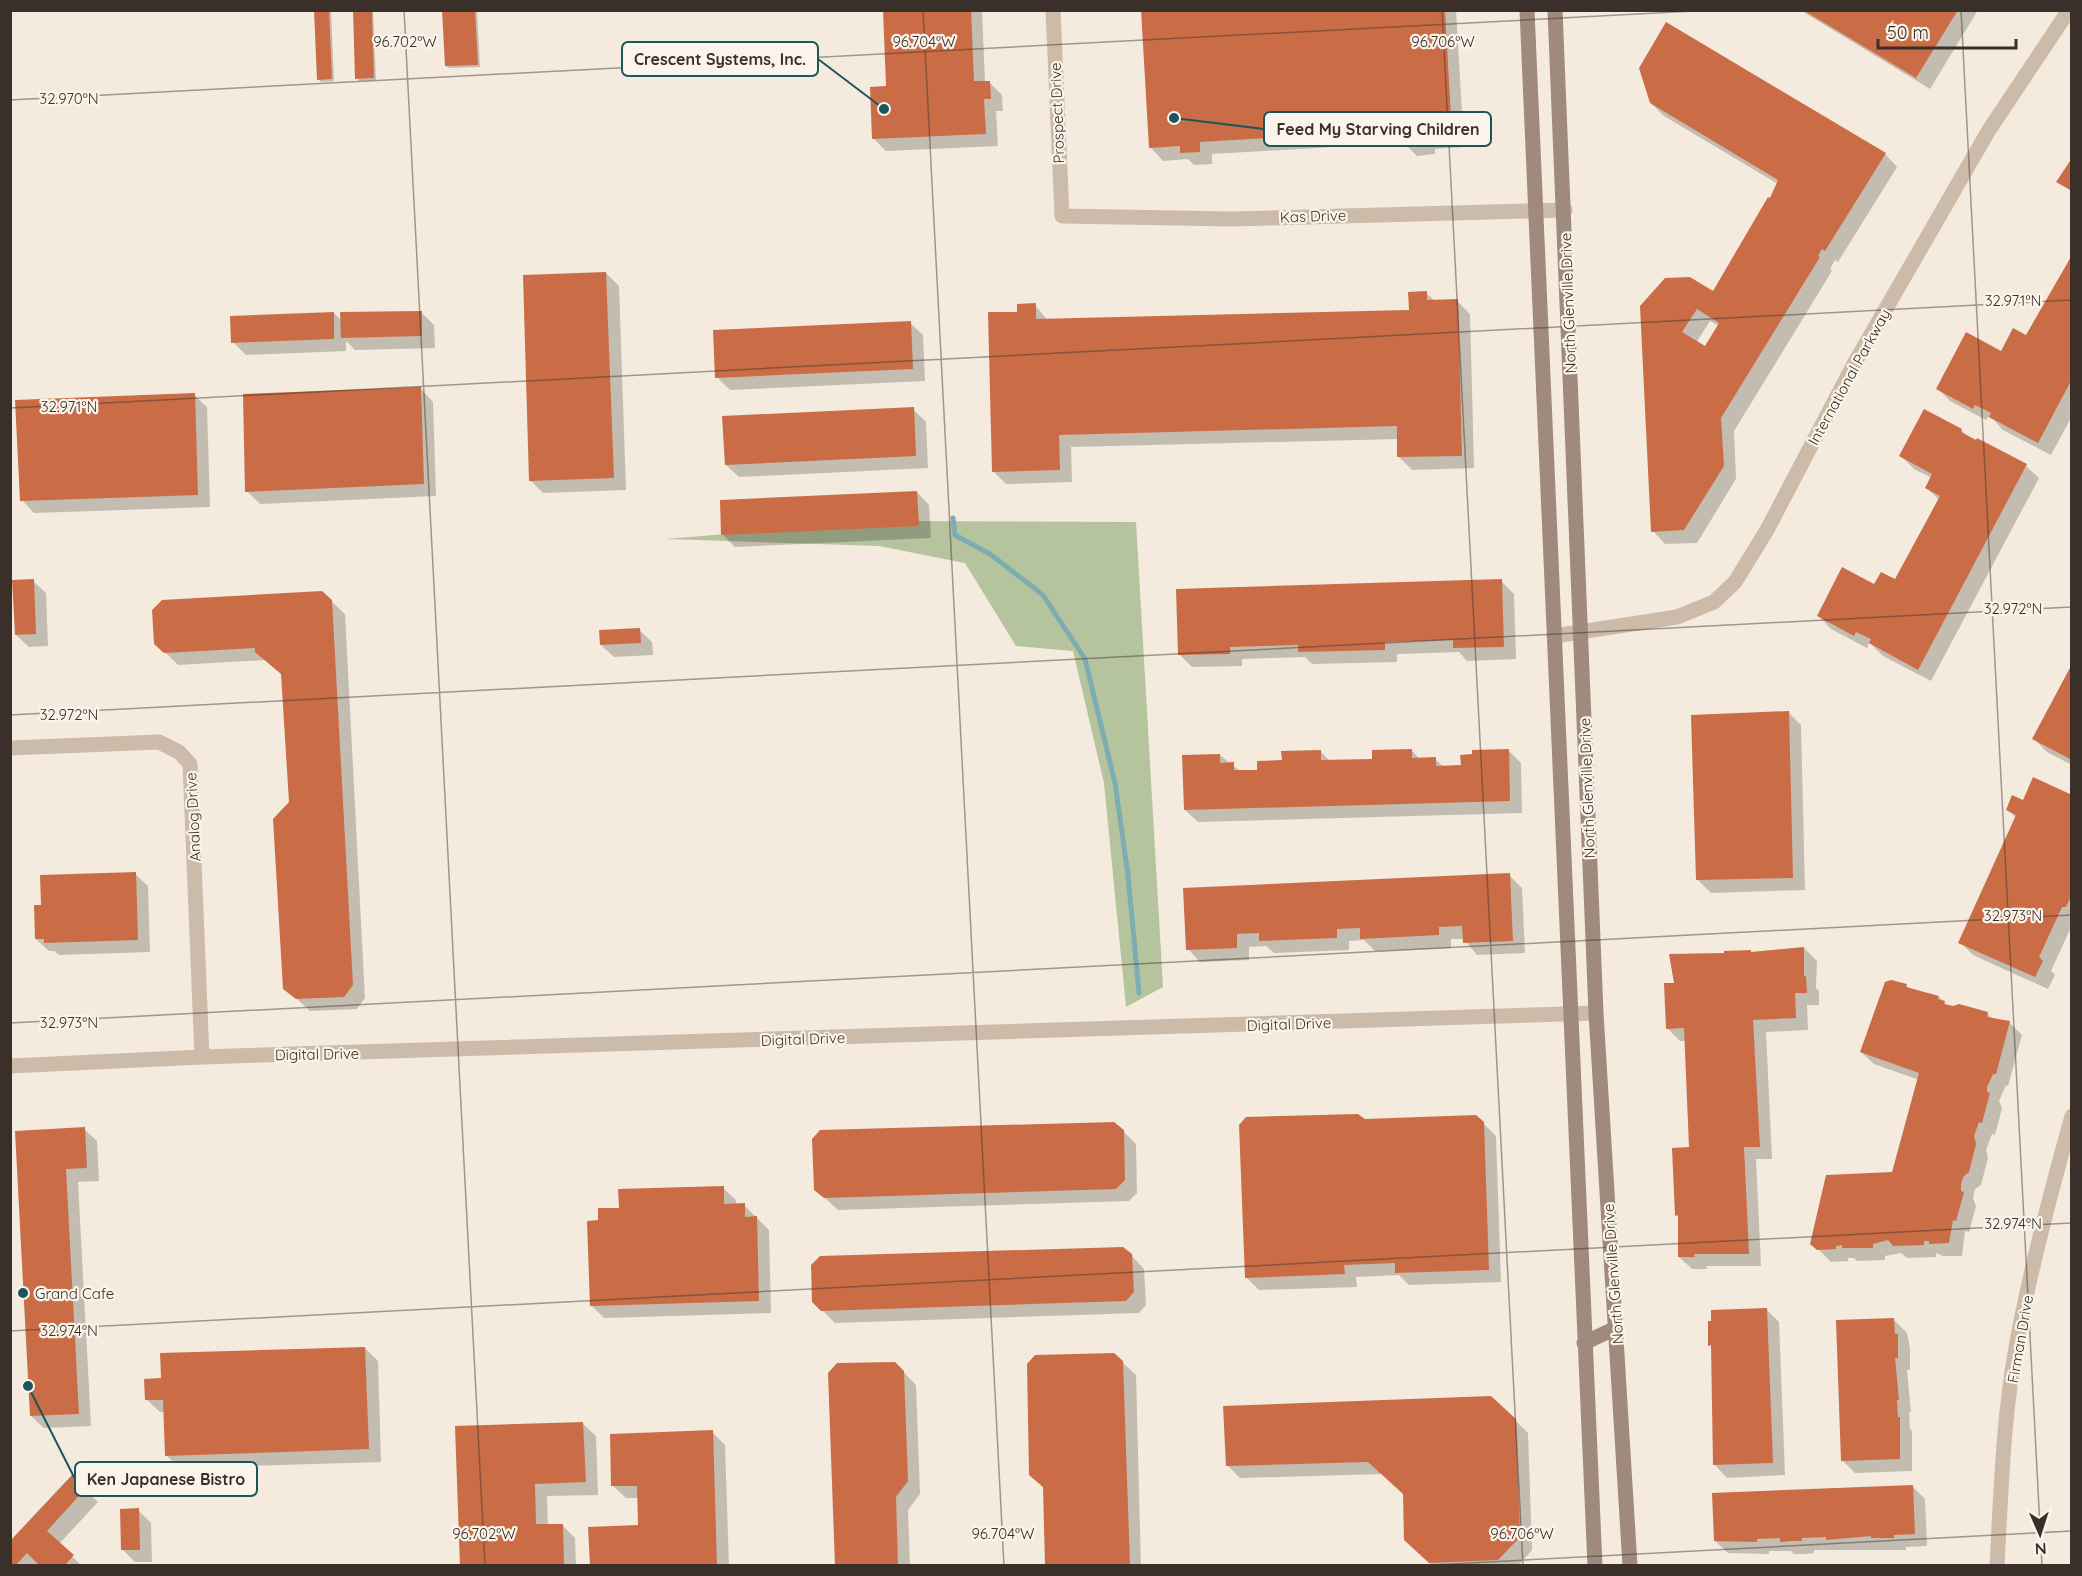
<svg xmlns="http://www.w3.org/2000/svg" width="2082" height="1576" viewBox="0 0 2082 1576" font-family="Quicksand,sans-serif">
	<style>
		.green { fill: #b5c49d }
		.shadow { fill: #0003; fill-rule: evenodd }
		.lines { fill: none; stroke-linecap: round; stroke-linejoin: round }
		.stream { stroke: #7cadb2; stroke-width: 5 }
		.building { fill: #ca6d46; fill-rule: evenodd }
		.street { stroke: #cdbba9; stroke-width: 15 }
		.secondary { stroke: #a08a7b; stroke-width: 15 }
		.ticks { fill: none; stroke: #3a2f29; stroke-width: 1.5; stroke-opacity: 0.45 }
		.poi-dot { fill: #1d555d; stroke: #fbf4eb; stroke-width: 2 }
		.labels { text-anchor: middle; dominant-baseline: central; stroke-width: 4.5; stroke-linejoin: round; paint-order: stroke }
		.street-label { font-size: 15px; fill: #3a2f29; stroke: #fbf4eb }
		.poi-label { font-size: 15px; fill: #3a2f29; stroke: #fbf4eb; text-anchor: start }
		.ticks-label { font-size: 15px; text-anchor: middle; fill: #3a2f29; stroke: #fbf4eb; stroke-width: 4.5; stroke-linejoin: round; paint-order: stroke }
		.leader { fill: none; stroke: #1d555d; stroke-width: 2 }
		.callout-dot { fill: #1d555d; stroke: #fbf4eb; stroke-width: 2 }
		.callout { fill: #fbf4eb; stroke: #1d555d; stroke-width: 2 }
		.callout-label { font-size: 16px; text-anchor: middle; font-weight: bold; fill: #3a2f29 }
	</style>
	<rect width="100%" height="100%" fill="#f4ebde"/>
	<path class="green" d="M887,521L1136,522L1163,987L1126,1007L1104,783L1073,651L1016,646L965,563L879,546L665,539Z"/>
	<path class="shadow" d="M316,10H331L334,81L321,82L319,79Z
		M355,10H373L376,80L359,81L357,78Z
		M443,10H477L480,67L449,68L446,66Z
		M884,10H982L985,82H989L1002,95L1003,111H996L998,146L886,151L873,138L887,88Z
		M1142,10H1456L1464,147L1435,149V154L1417,156L1404,143L1212,154V164L1194,165L1188,159L1163,161L1151,148Z
		M1800,10H1978L1930,89Z
		M1651,103L1885,154L1897,167L1838,262L1835,260L1830,269L1832,271L1734,431L1736,479L1697,543L1665,544L1653,531L1642,306L1713,293L1778,184L1664,116ZM1710,321L1719,326L1705,348L1696,343Z
		M2072,258V416L2051,455L2003,430L1993,419L1988,417L1986,420L1950,401L1938,389L2027,337Z
		M606,273L619,286L626,490L543,493L530,480Z
		M1426,293L1435,301H1457L1470,314L1474,468L1412,470L1399,457L1398,439L1071,447L1072,482L1006,484L993,471L1019,313L1035,305L1048,321L1410,311Z
		M421,312L434,325L435,348L355,350L346,341V351L246,355L233,342L334,313L342,321Z
		M910,323L923,335L925,381L730,390L717,377Z
		M421,389L433,402L436,496L260,504L247,491Z
		M194,395L207,407L210,507L34,513L22,500Z
		M913,409L926,422L928,468L739,477L726,465Z
		M1961,430L1969,438L2026,466L2039,478L1931,681L1883,656L1872,645L1869,643L1867,648L1831,629L1819,616L1875,586L1896,581L1939,500L1927,488L1932,478L1914,469L1901,456Z
		M917,492L929,505L931,538L735,547L723,535Z
		M33,581L46,593L48,646L29,647L16,635Z
		M1501,581L1514,594L1516,659L1467,661L1459,652L1397,654V662L1312,664L1305,657L1242,659V666L1192,667L1180,655Z
		M331,601L345,614L365,998L357,1009L310,1011L285,988L290,802L283,675L265,660L178,665L156,643Z
		M639,630L652,642L653,655L614,657L601,645Z
		M2072,668V765L2047,752L2034,739Z
		M1789,713L1801,725L1805,890L1711,893L1698,880Z
		M1411,750L1420,759H1435L1444,767H1462L1508,750L1521,763L1522,813L1198,822L1185,810L1220,755L1241,772L1258,771L1320,751L1331,762L1373,760Z
		M2072,797V925L2051,971L2055,975L2048,989L1973,955L1960,942L2016,818L2007,809L2023,802Z
		M135,874L148,886L150,952L59,955L54,951H49L36,939L43,906Z
		M1509,875L1522,888L1525,953L1477,955L1464,939H1451V948L1375,951L1364,940L1349,941V950L1274,953L1266,946L1249,947V960L1200,962L1188,949L1185,889Z
		M1804,948L1817,961L1816,988L1819,991V1005H1807L1808,1030L1766,1032L1772,1159H1756L1761,1266H1706L1707,1269H1692L1679,1257V1218L1677,1215L1691,1148L1686,1041H1680L1667,1028L1675,985L1777,952Z
		M1906,985L1911,990L1939,997L1949,1007L1987,1013L1994,1020L2009,1022L2022,1035L2008,1086L2006,1085L1999,1101L2002,1108L1995,1135L1992,1134L1986,1150L1988,1158L1981,1185L1975,1189L1973,1198L1976,1206L1969,1232L1965,1231L1962,1256H1943L1936,1253V1257L1907,1258L1901,1253L1885,1256V1260L1857,1261L1854,1258H1848V1261L1831,1262L1812,1243L1893,1173L1919,1080L1874,1064L1861,1052Z
		M1365,1121L1483,1123L1496,1136L1501,1282L1409,1285L1399,1275L1356,1277L1357,1287L1259,1290L1246,1277Z
		M84,1129L97,1141L99,1181L78,1182L91,1426L44,1428L31,1416L16,1132Z
		M1123,1131L1136,1144L1137,1193L1129,1201L838,1210L815,1189Z
		M723,1188L736,1200V1205H744L769,1230L771,1313L604,1318L591,1305L600,1222L620,1209Z
		M1131,1255L1144,1269L1146,1305L1139,1313L835,1323L813,1301Z
		M1767,1310L1779,1322L1785,1475L1727,1478L1715,1465L1713,1348L1710,1345Z
		M1894,1320L1907,1333L1910,1348V1370H1907L1911,1412H1909L1910,1429L1912,1431V1471L1855,1473L1843,1461Z
		M365,1348L378,1361L381,1462L179,1468L166,1455L165,1412H160L147,1400L163,1380Z
		M1122,1362L1136,1375L1141,1566H1047L1044,1488L1031,1475Z
		M895,1363L916,1385L920,1494L908,1510L910,1566H836Z
		M1515,1420L1528,1433L1532,1550L1518,1566H1433L1419,1552L1404,1494L1382,1474L1240,1478L1227,1465Z
		M583,1424L596,1436L598,1495L547,1496L548,1526L562,1525L575,1538L576,1566H462Z
		M712,1432L725,1445L729,1566H591L640,1527L639,1498H626L613,1486Z
		M72,1477L98,1502L59,1544L82,1566H10Z
		M1912,1486L1925,1499L1927,1546L1906,1547V1550H1814V1553L1804,1554H1794L1791,1551H1769V1554L1728,1553L1715,1541Z
		M138,1510L151,1523L152,1562H135L122,1549Z"/>
	<g class="lines">
		<path class="stream" d="M953,518L955,535L990,554L1043,595L1085,659L1115,783L1128,875L1139,993"/>
	</g>
	<path class="building" d="M314,10H329L332,79L317,80Z
		M353,10H372L374,78L355,79Z
		M442,10H475L478,65L445,66Z
		M883,10H971L974,81H990L991,99H984L986,134L872,139L870,87L886,86Z
		M1141,10H1445L1452,135L1422,137L1423,142L1402,143L1401,130L1200,142V152L1180,153V146L1149,148Z
		M1803,10H1958L1916,78Z
		M1666,22L1886,153L1825,251L1822,249L1818,256L1820,257L1721,418L1724,466L1684,530L1651,532L1640,306L1665,278L1690,277L1713,291L1768,197L1770,198L1778,180L1650,103L1639,68ZM1697,309L1719,323L1705,346L1682,332Z
		M2072,158V191L2056,182Z
		M2072,255V379L2038,443L1989,417L1991,413L1975,405L1973,409L1936,389L1966,332L2001,351L2013,328L2026,335Z
		M606,272L614,478L529,481L523,275Z
		M1427,291V300L1458,299L1462,456L1397,457V426L1059,435L1060,470L992,472L988,312H1017V304L1036,303V319L1409,310L1408,292Z
		M422,311V336L341,338L340,312Z
		M334,312V339L231,343L230,316Z
		M911,321L913,369L715,378L713,330Z
		M421,387L424,484L245,492L243,394Z
		M195,393L198,495L20,501L15,400Z
		M914,407L916,456L725,465L722,416Z
		M1924,409L1962,429L1961,432L1976,440L1977,438L2027,464L1918,670L1869,643L1871,639L1856,632L1854,636L1817,616L1842,567L1874,584L1881,572L1895,579L1940,496L1925,488L1932,474L1899,456Z
		M917,491L919,526L721,535L720,500Z
		M34,579L36,634L15,635L12,580Z
		M1502,579L1504,647L1453,648V640L1385,642V650L1298,652V645L1230,647V654L1178,655L1176,589Z
		M322,591L332,600L353,985L344,997L296,999L283,989L273,819L289,802L281,674L255,652V648L164,653L154,644L152,610L162,600Z
		M640,628L641,643L600,645L599,630Z
		M2072,664V760L2032,739Z
		M1789,711L1793,878L1696,880L1691,715Z
		M1412,749V758L1436,757V766L1461,765L1460,755L1472,754V750L1509,749L1510,801L1184,810L1182,755L1220,754V763L1234,762V770H1257V761L1282,760L1281,751L1321,750V760L1372,759V750Z
		M2033,777L2072,795V894L2066,907H2062L2039,957L2043,961L2035,977L1958,943L2016,815L2006,810L2012,795L2023,800Z
		M136,872L138,940L44,943V939H35L34,905H41L40,875Z
		M1510,873L1513,941L1463,943L1462,926L1439,927V935L1360,939V928L1337,929V938L1259,941V933L1237,934V948L1186,950L1183,888Z
		M1804,947V976H1806L1807,993H1795L1796,1018L1753,1020L1760,1147H1744L1749,1254H1694L1695,1257H1678V1215L1675,1216L1672,1148L1689,1147L1684,1028L1666,1029L1664,983H1674L1669,954L1724,953V951L1751,950V952Z
		M1891,980L1907,984L1906,987L1939,996L1938,999L1945,1001L1944,1004L1953,1006L1959,1004L1988,1012L1987,1017L2010,1021L1996,1074H1993L1987,1087V1092L1990,1093L1982,1123L1979,1122L1974,1136L1976,1144L1969,1172L1963,1177L1961,1184V1191L1964,1192L1956,1221L1953,1220L1949,1243L1929,1244V1241H1924V1245L1893,1246L1888,1240L1873,1244V1248H1842V1245L1836,1246V1249L1817,1250L1810,1244L1826,1175L1892,1172L1919,1073L1860,1052L1885,982Z
		M1358,1114L1365,1119L1476,1115L1484,1122L1489,1270L1395,1273V1263L1344,1265L1345,1274L1245,1278L1239,1125L1246,1117Z
		M1114,1122L1124,1130L1125,1180L1116,1189L824,1198L814,1190L812,1139L820,1130Z
		M85,1127L87,1168L66,1169L79,1414L30,1416L15,1131Z
		M724,1186V1204L745,1203V1217L757,1216L759,1301L590,1306L587,1221L598,1220V1208H619L618,1189Z
		M1123,1247L1132,1254L1134,1292L1126,1301L821,1311L812,1302L811,1265L820,1256Z
		M1767,1308L1773,1463L1713,1465L1711,1345L1708,1346V1321H1711V1310Z
		M1894,1318L1895,1334H1898V1358H1895L1899,1400H1897L1898,1417H1900V1459L1841,1461L1836,1320Z
		M365,1347L369,1449L165,1456L163,1400H145L144,1379L161,1378L160,1353Z
		M1114,1353L1123,1361L1130,1566H1045L1043,1487L1029,1475L1027,1364L1035,1355Z
		M895,1362L904,1371L908,1481L896,1497L898,1566H835L828,1373L837,1363Z
		M1491,1396L1516,1419L1520,1537L1498,1560L1429,1563L1404,1540L1403,1494L1368,1462L1226,1466L1223,1406Z
		M583,1422L586,1482L535,1484L536,1524H563L564,1566H460L455,1426Z
		M713,1430L717,1566H590L588,1527L638,1525L637,1486H611L610,1434Z
		M72,1475L86,1488L47,1531L74,1555L64,1566H40L27,1553L15,1566H10V1541Z
		M1913,1485L1915,1534L1894,1535V1538H1871V1536L1826,1540V1537L1802,1538V1541H1791L1780,1542V1538L1757,1539V1542L1714,1541L1712,1493Z
		M139,1508L140,1550H121L120,1509Z"/>
	<g class="lines">
		<path class="street" d="M1053,10L1062,216L1231,219L1565,210
			M1554,636L1677,617L1714,602L1735,582L1767,530L1854,364L1989,130L2069,10
			M10,748L159,742L179,752L190,764L202,1057
			M10,1066L202,1057L1596,1013
			M1997,1566C2001,1493 2003,1419 2016,1347C2030,1270 2051,1192 2072,1116"/>
		<path class="secondary" d="M1527,10L1595,1566
			M1555,10L1596,1013L1630,1566
			M1584,1343L1616,1328"/>
	</g>
	<path class="ticks" d="M404,10L485,1566M923,10L1004,1566M1442,10L1523,1566M1961,10L2042,1566M10,100L1713,10M10,408L2072,300M10,715L2072,607M10,1023L2072,915M10,1331L2072,1223M1413,1566L2072,1531"/>
	<circle class="poi-dot" cx="23" cy="1293" r="6"/>
	<g class="labels">
		<g class="street-label">
			<text transform="translate(1057 113) rotate(-92)">Prospect Drive</text>
			<text transform="translate(1313 216) rotate(-2)">Kas Drive</text>
			<text transform="translate(1568 303) rotate(-92)">North Glenville Drive</text>
			<text transform="translate(1849 377) rotate(-61)">International Parkway</text>
			<text transform="translate(1587 788) rotate(-92)">North Glenville Drive</text>
			<text transform="translate(193 817) rotate(-93)">Analog Drive</text>
			<text transform="translate(1289 1024) rotate(-2)">Digital Drive</text>
			<text transform="translate(803 1039) rotate(-2)">Digital Drive</text>
			<text transform="translate(317 1054) rotate(-1)">Digital Drive</text>
			<text transform="translate(1613 1274) rotate(-94)">North Glenville Drive</text>
			<text transform="translate(2020 1339) rotate(-80)">Firman Drive</text>
		</g>
		<g class="poi-label">
			<text x="35" y="1293">Grand Cafe</text>
		</g>
	</g>
	<g class="ticks-label">
		<text x="405" y="47">96.702°W</text>
		<text x="924" y="47">96.704°W</text>
		<text x="1443" y="47">96.706°W</text>
		<text x="69" y="104">32.970°N</text>
		<text x="2013" y="306">32.971°N</text>
		<text x="69" y="412">32.971°N</text>
		<text x="2013" y="614">32.972°N</text>
		<text x="69" y="720">32.972°N</text>
		<text x="2013" y="921">32.973°N</text>
		<text x="69" y="1028">32.973°N</text>
		<text x="2013" y="1229">32.974°N</text>
		<text x="69" y="1336">32.974°N</text>
		<text x="484" y="1539">96.702°W</text>
		<text x="1003" y="1539">96.704°W</text>
		<text x="1522" y="1539">96.706°W</text>
	</g>
	<path class="leader" d="M884 109L818 59M1174 118L1264 129M28 1386L75 1479"/>
	<g class="callout-dot">
		<circle cx="884" cy="109" r="6"/>
		<circle cx="1174" cy="118" r="6"/>
		<circle cx="28" cy="1386" r="6"/>
	</g>
	<g class="callout">
		<rect x="622" y="42" width="196" height="34" rx="6"/>
		<rect x="1264" y="112" width="227" height="34" rx="6"/>
		<rect x="75" y="1462" width="182" height="34" rx="6"/>
	</g>
	<g class="callout-label">
		<text x="720" y="65">Crescent Systems, Inc.</text>
		<text x="1378" y="135">Feed My Starving Children</text>
		<text x="166" y="1485">Ken Japanese Bistro</text>
	</g>
	<rect width="2082" height="1576" fill="none" stroke="#3a2f29" stroke-width="24"/>
	<g transform="translate(2040 1534) rotate(177)" stroke="#fbf4eb" stroke-width="4.5" paint-order="stroke">
	<path d="M0-4.5L10 22L0 15L-10 22Z" fill="#3a2f29"/>
	<text y="-9" font-size="16" font-weight="bold" text-anchor="middle" fill="#3a2f29">N</text>
	</g>
	<path d="M1878 39v9h138v-9" fill="none" stroke="#3a2f29" stroke-width="3"/>
	<text x="1887" y="39" font-size="18" fill="#3a2f29" stroke="#fbf4eb" stroke-width="4.5" paint-order="stroke">50 m</text>
</svg>
